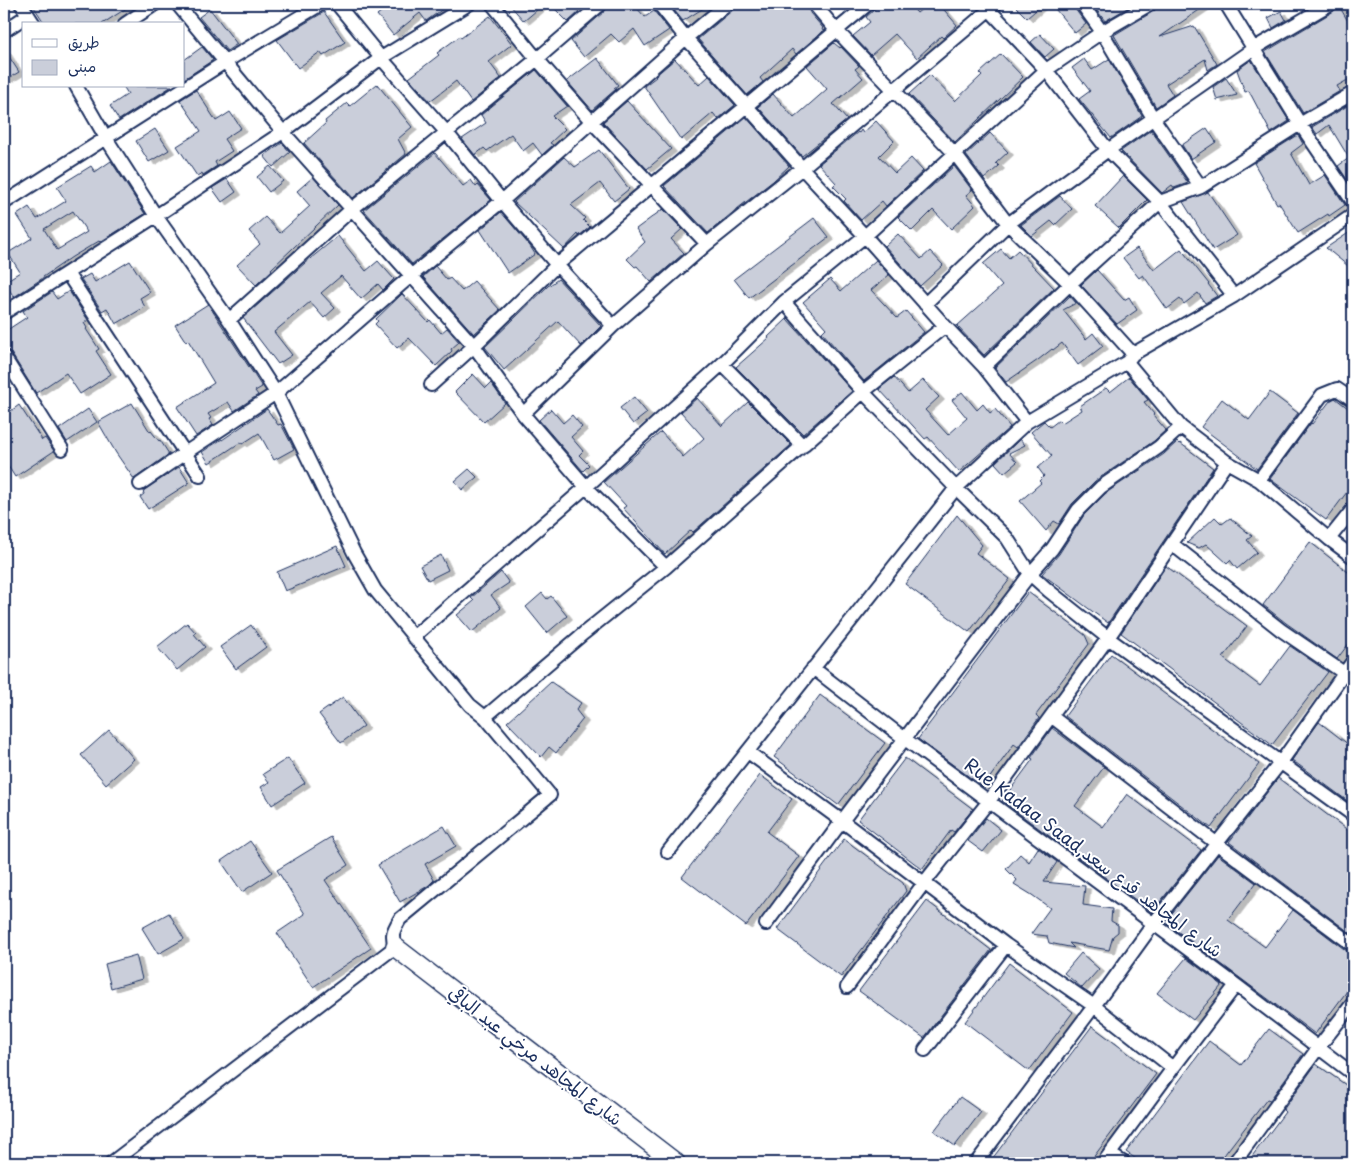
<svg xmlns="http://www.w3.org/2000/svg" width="1357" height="1167" viewBox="0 0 1357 1167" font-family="'Playpen Sans','Playpen Sans Arabic',sans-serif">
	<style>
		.building { fill: #caceda; stroke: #1b2f5e; fill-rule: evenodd; filter: url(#shadow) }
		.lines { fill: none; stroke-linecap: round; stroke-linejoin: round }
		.street-casing { stroke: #1b2f5e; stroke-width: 16 }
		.secondary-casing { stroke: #1b2f5e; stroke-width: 21 }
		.street { stroke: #fff; stroke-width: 12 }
		.secondary { stroke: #fff; stroke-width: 18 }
		.labels { text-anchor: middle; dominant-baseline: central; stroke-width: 4; stroke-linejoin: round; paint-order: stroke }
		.street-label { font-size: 18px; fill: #1b2f5e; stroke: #fff }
	</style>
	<defs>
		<filter id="shadow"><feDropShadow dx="5.5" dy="3" stdDeviation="0" flood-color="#0004"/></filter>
	</defs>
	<rect width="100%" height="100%" fill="#fff"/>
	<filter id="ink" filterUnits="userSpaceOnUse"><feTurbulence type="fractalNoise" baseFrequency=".02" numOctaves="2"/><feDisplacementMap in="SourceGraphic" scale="10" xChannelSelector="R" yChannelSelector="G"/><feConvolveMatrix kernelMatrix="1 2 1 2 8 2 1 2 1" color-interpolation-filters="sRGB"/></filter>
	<g filter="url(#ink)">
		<path class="building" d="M32,4H133L102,24H45Z
			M391,4H450L426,21L420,13L393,35L377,15Z
			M509,4H544L524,21Z
			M550,4H570L579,12L568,22Z
			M609,4H633L645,17L654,11L669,30L645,46L634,29L619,42L611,34L584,57L571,41L606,10Z
			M669,4H710L683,21Z
			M740,4H806L808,9L810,12V13L823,28L822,29L823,31L796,54L792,49L760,78L763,82L747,95L698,39Z
			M876,4H909L917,13L928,4H939L957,25L943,38L941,36L917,58L895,34L871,55L853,36L870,22L866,17L874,10Z
			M1013,4H1043L1027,18Z
			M1051,4H1074L1075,9L1086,24L1075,33Z
			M1092,4H1134L1105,21Z
			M1158,4H1208L1160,37L1194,26L1217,64L1208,70L1205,59L1166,84L1173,95L1156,107L1114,35L1154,11L1157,8Z
			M1338,4L1353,30V77L1337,86L1340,91L1303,113L1265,52L1334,11L1337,8Z
			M210,9L237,44L227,51L199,17Z
			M1281,11L1286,20L1273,28L1268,18Z
			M324,12L345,42L323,56L320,52L298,68L277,40Z
			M490,16L512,44L489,62L501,78L471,102L456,81L430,101L409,78L439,55L437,53L460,36L461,38Z
			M1040,34L1054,49L1045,57L1031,42Z
			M834,43L840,48L841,47L859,66L855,69L863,78L833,104L847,120L802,156L758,107L773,94L794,118L827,89L807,66Z
			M202,47L213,60L184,79V60Z
			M4,49L19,72L4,81Z
			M1001,54L1023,77L955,142L909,94L930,75L955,101L982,75L980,73Z
			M597,58L618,85L614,88L616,89L592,110L567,81Z
			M675,59L699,85L709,76L735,105L718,119L713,113L681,140L644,86L656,77L655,76Z
			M1084,59L1092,70L1109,59L1142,116L1111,138L1079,99L1090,91L1072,68Z
			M1251,60L1289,121L1271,133L1249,91L1245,92L1237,70Z
			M536,70L567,106L552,116L565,129L550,143L553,145L542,155L533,143L523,151L511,134L487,151L484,148L475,155L462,139L486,123L481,115Z
			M1226,78L1237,95L1217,100L1213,87Z
			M377,84L412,127L398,139L406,154L353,198L304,143L326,123L325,121L347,103L350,106Z
			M123,86H172L119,120L110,106L128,94Z
			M196,90L216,121L230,112L241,128L224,139L232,151L215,162L217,166L203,175L202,173L197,176L177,146L201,131L180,100Z
			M627,101L671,149L647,169L603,122Z
			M1349,105L1353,112V188L1338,166L1349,158L1329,125L1317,134L1312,127Z
			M746,117L789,166L773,181L737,209L708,233L664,186Z
			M876,121L894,141L879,156L895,173L911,158L923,171L886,206L882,201L861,220L844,201L846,199L833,186L836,183L819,164L858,132L859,133L861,130L863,133Z
			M1207,128L1216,142L1191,159L1182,145Z
			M155,129L169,150L149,162L136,141Z
			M1151,130L1188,183L1174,188L1172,185L1162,193L1121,151Z
			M990,133L1008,152L996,163L999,166L984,179L966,155Z
			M1298,135L1303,144L1291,153L1309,185L1325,175L1345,205L1329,216L1328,214L1298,233L1279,203L1277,204L1254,163Z
			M282,143L290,152L273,167L264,156Z
			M599,150L629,189L614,201L600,183L571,205L585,218L583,220L590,227L579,236L578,234L564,249L514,202L564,157L575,167Z
			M435,153L463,186L471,180L476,187L478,185L491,200L412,264L364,210Z
			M111,161L145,214L100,242L99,241L72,257L43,277V278L14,297L4,282L20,272L8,253L32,238L17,215L29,207L37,219L66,201L57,187L91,166L95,172ZM73,211L87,232L57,250L44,229Z
			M270,166L283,181L269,192L257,177Z
			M954,166L972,190L966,195L975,206L951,229L933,210L912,231L898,217Z
			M1123,176L1147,200L1119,228L1095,206Z
			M313,177L338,205L271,269L272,270L256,285L237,265L260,244L249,231L265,217L280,233L310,206L297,191Z
			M227,179L236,192L222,202L212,188Z
			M1208,192L1237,235L1213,250L1183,202Z
			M1060,196L1072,209L1055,225L1051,221L1032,236L1021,225Z
			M663,209L682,229L671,239L684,253L651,282L637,266L635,267L627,259L645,242L636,229Z
			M501,212L530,246L535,254L508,273L480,230Z
			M814,218L829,237L749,298L734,279Z
			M1353,230V270L1326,248Z
			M898,234L921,259L930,251L943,265L920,286L885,246Z
			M338,236L366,271L378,261L394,279L383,290L378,284L361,299L341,276L321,293L335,308L324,318L310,302L274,332L292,355L278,364L243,318L305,263Z
			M1137,248L1154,270L1181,249L1209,284H1208L1217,296L1205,303L1198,293L1184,304L1180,299L1167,309L1143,275L1139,278L1123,258Z
			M1001,249L1009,258L1018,250L1054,288L984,355L957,326L1002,286L983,264Z
			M876,260L889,275L871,290L897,318L906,311L924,332L864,381L822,332L826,328L803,302L830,279L841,291Z
			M130,261L150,292L140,298L145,307L116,324L107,308L102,311L81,279L90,274L95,282Z
			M435,266L447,280L450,278L462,291L474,281L500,310L474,334L423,277Z
			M1097,270L1124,300L1129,297L1137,310L1117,324L1081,285Z
			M558,279L601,326L581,346L558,321L504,370L485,347L549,285H550Z
			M69,291L88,320L84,323L87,328L86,329L99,349L96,351L111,374L80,394L66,373L36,393L11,353L8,350L4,349V332L27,317L23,311L52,292L57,299Z
			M402,294L428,322L430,320L441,333L447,328L459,342L451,349L452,351L436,366L409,338L397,348L375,324L378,321L376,319Z
			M1070,296L1076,303L1063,310L1086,339L1093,333L1103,346L1078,365L1062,343L1053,350L1052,349L1038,360L1006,382L995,368Z
			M208,304L262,387L255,391L258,395L234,411L228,402L208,414L211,418L209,419L213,425L196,436L177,407L214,383L188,340L186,342L175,325Z
			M787,319L852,391L803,434L736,367L769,338L768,337Z
			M473,374L486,388L491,383L505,403L484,422L455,392Z
			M894,377L908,393L923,380L939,397L925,410L948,435L967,418L952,400L962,392L977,410L983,404L990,413L995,409L1010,427L959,472L928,437L925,439L879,389Z
			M1129,377L1148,400L1144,402L1154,414L1153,415L1166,430L1154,441L1095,481L1072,504L1059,524L1054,521L1046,531L1020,501L1041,483L1039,481L1044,476L1038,468L1052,456L1031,432L1044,421L1050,427L1059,420L1062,423L1082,410L1080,406L1106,388L1110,392Z
			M1270,392L1298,413L1257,469L1201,427L1222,399L1249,420Z
			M634,397L647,413L633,424L620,408Z
			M697,398L722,426L748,402L791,445L693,532L691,530L665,554L623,508L626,506L604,482L661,432L683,457L704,438L681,412Z
			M1335,398L1353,412V484L1326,520L1270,479L1311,423L1312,424L1330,401Z
			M132,403L150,432L151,431L159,441L160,440L169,454L134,479L116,453L98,422Z
			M19,405L42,440L45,438L54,451L15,477L4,460V416Z
			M88,409L97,422L67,442L59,429Z
			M267,409L278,425L281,424L294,449L274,460L259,433L242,444L241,442L209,463L202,452L222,439V440Z
			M551,409L563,423L572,415L582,427L571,437L583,451L579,455L589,465L583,471L539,420Z
			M1020,439L1025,445L1009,453L1017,462L1004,473L995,463Z
			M1177,442L1179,444L1180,443L1213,468L1108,623L1042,574L1059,554L1084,515L1106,493L1164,454Z
			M179,467L189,483L148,509L140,497L144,494L143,491Z
			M469,469L477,477L462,490L455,481Z
			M957,515L982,545L976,553L1010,579L969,632L905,584Z
			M1215,517L1222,524L1230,518L1252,536L1247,540L1257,552L1237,569L1230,560L1227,563L1206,544L1199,548L1187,543Z
			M1310,542L1353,576V638L1337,659L1286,623L1263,605Z
			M337,546L346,566L285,591L277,572Z
			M441,555L448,570L428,580L420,566Z
			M1166,566L1247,626L1223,658L1260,686L1290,646L1328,672L1272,745L1121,633Z
			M501,572L509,583L491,595L501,608L472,632L457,615L474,601L471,598Z
			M1028,592L1085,635L1089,644L1036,715L1039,718L1018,747L1014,744L983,787L918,739Z
			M542,593L547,599L551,596L567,616L547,633L526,607Z
			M187,623L196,633L194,634L205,647L177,670L157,647Z
			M251,625L266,647L236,669L220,647Z
			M1111,654L1259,764L1211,828L1065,716Z
			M551,682L581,703L576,710L583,719L556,753L549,747L541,757L507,722Z
			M820,695L885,743L838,805L774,757Z
			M343,697L364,726L341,743L319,714Z
			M1319,722L1353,748V805L1292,760Z
			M1052,728L1104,767L1075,806L1103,827L1127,794L1201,850L1152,912L1002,801L1033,759L1031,758Z
			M109,730L134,759L106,784L81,755Z
			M288,758L305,783L272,805L261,787L269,782L263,774Z
			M905,758L973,809L954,832L951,830L922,869L858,820Z
			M760,775L792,799L767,832L799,856L746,926L682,877Z
			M1278,778L1353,834V935L1229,842Z
			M986,818L1001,830L983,852L968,841Z
			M444,826L456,846L425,864L434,880L428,886L400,902L378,865Z
			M331,837L348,865L325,880L371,948L313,987L277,933L305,914L277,870Z
			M844,839L903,883L906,891L841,977L777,929Z
			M250,841L272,872L242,892L221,861Z
			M1038,848L1057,862L1044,882L1085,886L1083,905L1112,909L1111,921L1118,925V932L1113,936L1109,950L1069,943L1074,948L1049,943L1047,936L1031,934L1050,908L1032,895L1014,884L1017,880L1006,869L1020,854L1029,862Z
			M1218,855L1256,883L1228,920L1265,947L1293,910L1348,952L1353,953V983L1315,1034L1165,922Z
			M927,901L991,950L924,1038L859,991Z
			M169,913L184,939L158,954L142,928Z
			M1081,953L1099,969L1082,988L1064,973Z
			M136,955L142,979L111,988L105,964Z
			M1186,958L1222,985L1193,1020L1157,993Z
			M1009,963L1073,1012L1029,1071L965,1022Z
			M1092,1026L1156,1074L1089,1163H989Z
			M1269,1029L1303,1054L1270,1100L1267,1099L1218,1163H1142L1126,1152L1209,1041L1241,1065Z
			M1316,1064L1353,1090V1155L1347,1163H1247L1285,1112L1283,1110Z
			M960,1097L981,1112L955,1146L934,1131Z"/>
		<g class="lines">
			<g class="street-casing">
				<path id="street" d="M21,4L34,24
					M177,4L283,132L474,346L523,414L586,487L666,567
					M337,4L381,58L447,133L502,201L557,265L613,326
					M492,4L537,59L592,122L707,244
					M659,4L686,38L802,168L865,236L945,326L984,367L1027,422
					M814,4L836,30L955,154L1008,224L1070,284L1133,354
					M984,4L1046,70L1108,150L1160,202L1234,296
					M1082,4L1102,32L1153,118L1201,187
					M1226,4L1300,124L1353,202
					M125,24L155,4
					M4,31L28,15
					M76,86L106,138L156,216L229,320L276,393L354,553L375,590L470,705L485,717L550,795L400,919C393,931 391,934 395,947L111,1163
					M4,203L225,62L321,4
					M67,273L200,476
					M784,302L863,392L956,488L1027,422L1127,362L1133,354L1234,296L1353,215
					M925,304L1008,224L1108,150L1253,49L1330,4
					M4,313L156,216L283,132L381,58L469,4
					M229,320L352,209L537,59L601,4
					M4,357L62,449
					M1127,362L1181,427L1227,462L1259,480L1329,539L1353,557
					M722,364L803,446
					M984,367L1070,284L1160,202L1201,187L1300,124L1353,93
					M431,385L474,346L557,265L868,4
					M523,414L613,326L707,244L802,168L996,4
					M1259,480L1322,395L1337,389L1353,400
					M140,484L185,453L276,393L412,275L502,201L686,38L727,4
					M1329,539L1353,509
					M1172,544L1281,630L1344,673
					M413,637L586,487L722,364L784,302L865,236L1046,70L1102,32L1150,4
					M813,668L905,739L1236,985L1353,1074
					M1051,716L1216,843L1353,945
					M485,717L584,633L666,567L863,392L945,326
					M748,752L842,821L1006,945L1094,1006L1173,1068
					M668,852L956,488L1007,538L1030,574L1049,591L1108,638L1353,815
					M766,924L842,821L1030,574L1052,549L1078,510L1101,487L1159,447L1181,427
					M847,987L924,883L989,801L1108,638L1227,462
					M925,1050L1006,945
					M1110,1154L1124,1163
					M976,1163L1094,1006L1154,923L1281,762L1353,661
					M1103,1163L1173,1068L1236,985
					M1234,1163L1318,1048L1353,1003"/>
			</g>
			<g class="secondary-casing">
				<path id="secondary" d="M395,947L676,1163"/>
			</g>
			<use href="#street" class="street"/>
			<use href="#secondary" class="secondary"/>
		</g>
	</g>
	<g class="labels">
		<g class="street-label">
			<text transform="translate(1094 857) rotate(37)">Rue Kadaa Saad,شارع المجاهد قدع سعد</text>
			<text transform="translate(536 1055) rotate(38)">شارع المجاهد مرخي عبد الباقي</text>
		</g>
	</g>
	<rect width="1357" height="1167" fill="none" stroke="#fff" stroke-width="20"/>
	<rect x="10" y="10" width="1337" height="1147" fill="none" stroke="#1b2f5e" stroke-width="2" filter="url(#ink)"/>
	<rect x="22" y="22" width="162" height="65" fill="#ffffff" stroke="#a4acbf"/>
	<rect x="32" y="39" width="25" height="8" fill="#ffffff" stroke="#a4acbf"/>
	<text x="68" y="48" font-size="15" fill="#1b2f5e">طريق</text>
	<rect x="32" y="60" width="25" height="15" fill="#caceda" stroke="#a4acbf"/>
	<text x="68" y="72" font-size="15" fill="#1b2f5e">مبنى</text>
</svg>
